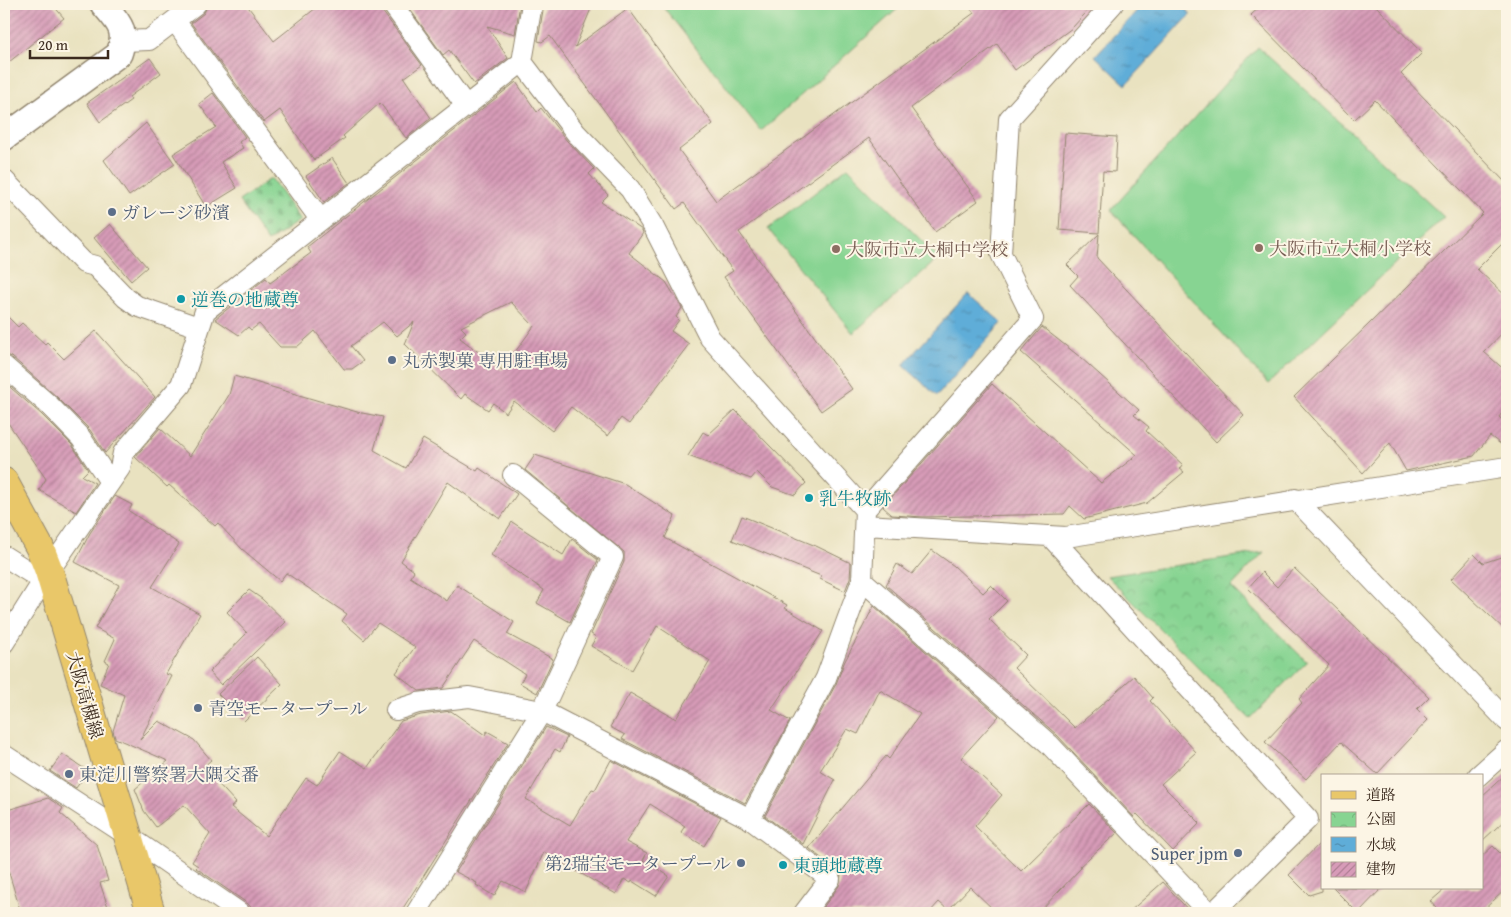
<svg xmlns="http://www.w3.org/2000/svg" width="1511" height="917" viewBox="0 0 1511 917" font-family="'Gentium Book Plus','Noto Serif JP',serif">
	<style>
		.cemetery { fill: url(#cemetery-stones); stroke: #617f58 }
		.park { fill: url(#park-crowns); stroke: #617f58 }
		.garden { fill: #87d492; stroke: #617f58 }
		.water { fill: url(#water-ripples); stroke: #4d6c7b }
		.building { fill: url(#building-hatch); fill-rule: evenodd }
		.lines { fill: none; stroke-linecap: round; stroke-linejoin: round }
		.minor-casing { stroke: #92866f; stroke-width: 22 }
		.tertiary-casing { stroke: #92866f; stroke-width: 28 }
		.primary-casing { stroke: #92866f; stroke-width: 30 }
		.minor { stroke: #fff; stroke-width: 20 }
		.tertiary { stroke: #fff; stroke-width: 25 }
		.primary { stroke: #e9c769; stroke-width: 28 }
		.service-dot { fill: #5c6f8a; stroke: #fcf5e5; stroke-width: 2 }
		.education-dot { fill: #8d6e63; stroke: #fcf5e5; stroke-width: 2 }
		.culture-dot { fill: #0f9aa8; stroke: #fcf5e5; stroke-width: 2 }
		.labels { text-anchor: middle; dominant-baseline: central; stroke-width: 4; stroke-linejoin: round; paint-order: stroke }
		.service-label { font-size: 18px; fill: #4e5e75; stroke: #fcf5e5; text-anchor: start }
		.education-label { font-size: 18px; fill: #785e54; stroke: #fcf5e5; text-anchor: start }
		.culture-label { font-size: 18px; fill: #0d838f; stroke: #fcf5e5; text-anchor: start }
		.street-label { font-size: 18px; fill: #3b2a1e; stroke: #fcf5e5 }
	</style>
	<defs>
		<pattern id="cemetery-stones" width="16" height="16" patternUnits="userSpaceOnUse" patternTransform="scale(1.25)"><rect width="16" height="16" fill="#87d492"/><path d="M2 7V4a2 2 0 0 1 4 0v3zM10 15v-3a2 2 0 0 1 4 0v3z" fill="#75b67d"/></pattern>
		<pattern id="park-crowns" width="20" height="18" patternUnits="userSpaceOnUse" patternTransform="scale(1.25)"><rect width="20" height="18" fill="#87d492"/><path d="M2 6a3 3 0 1 1 6 0M12 15a3 3 0 1 1 6 0" fill="none" stroke="#75b67d"/></pattern>
		<pattern id="water-ripples" width="26" height="14" patternUnits="userSpaceOnUse" patternTransform="scale(1.25)"><rect width="26" height="14" fill="#5fadd8"/><path d="M2 4q2-2 4 0t4 0M15 11q2-2 4 0t4 0" fill="none" stroke="#508daf"/></pattern>
		<pattern id="building-hatch" width="6" height="6" patternUnits="userSpaceOnUse" patternTransform="scale(1.25)"><rect width="6" height="6" fill="#d79bb8"/><path d="M-1 1l2-2M0 6l6-6M5 7l2-2" fill="none" stroke="#b07f95"/></pattern>
	</defs>
	<rect width="100%" height="100%" fill="#fcf5e5"/>
	<filter id="ink" filterUnits="userSpaceOnUse"><feTurbulence type="fractalNoise" baseFrequency=".02" numOctaves="2"/><feDisplacementMap in="SourceGraphic" scale="10" xChannelSelector="R" yChannelSelector="G"/><feConvolveMatrix kernelMatrix="1 2 1 2 8 2 1 2 1" color-interpolation-filters="sRGB"/></filter>
	<filter id="wash" filterUnits="userSpaceOnUse"><feTurbulence type="fractalNoise" baseFrequency=".0096" numOctaves="4" result="noise"/><feDisplacementMap in="SourceGraphic" scale="20" xChannelSelector="R" yChannelSelector="G"/><feGaussianBlur stdDeviation="1.12" result="paint"/><feColorMatrix in="noise" values="0 0 0 0 0 0 0 0 0 0 0 0 0 0 0 0 0 1.4 0 .05"/><feComposite in="paint" operator="in"/></filter>
	<g filter="url(#wash)">
		<rect width="100%" height="100%" fill="#e9e2c0"/>
		<path class="cemetery" d="M271,178L300,220L268,242L239,201Z"/>
		<path class="park" d="M1264,552L1231,587L1307,662L1250,719L1107,576Z"/>
		<path class="garden" d="M661,4H903L761,131Z
			M1258,47L1444,217L1268,384L1111,210Z
			M848,167L939,258L853,333L768,229Z"/>
		<path class="water" d="M1143,4H1180L1191,14L1126,85L1095,56Z
			M968,293L1002,323L937,396L903,365Z"/>
		<g id="blocks">
			<path class="building" d="M15,4H52L64,18L4,66V13Z
				M208,4H246L274,41L321,4H380L382,11L422,65L404,78L431,118L406,138L380,103L343,136L345,138L314,160L280,110L264,122L191,23L204,13Z
				M406,4H520L515,34L487,26L508,58L474,84L449,50L443,55Z
				M544,4H593L575,47L628,8L713,124L679,150L716,201L974,13L967,4H1094L1072,28L1015,70L997,44L911,108L978,201L935,232L869,138L739,232L852,389L821,411L724,277L733,271L684,203L676,209L550,36L542,42L538,41Z
				M1263,4H1374L1422,53L1401,74L1507,184V239L1477,269L1507,297V328L1484,352L1507,372V406L1499,417L1507,424V449L1490,436L1474,456L1406,471L1390,443L1363,473L1294,397L1483,213L1375,100L1354,120L1251,15Z
				M150,58L161,73L129,97L131,100L100,122L87,103Z
				M516,82L537,112L541,108L567,141L594,169L589,174L608,195L601,202L642,230L643,233L629,253L666,282L682,308L676,317L679,320L671,331L689,344L629,424L621,418L608,436L571,407L552,431L514,401L506,413L493,403L488,410L465,394L461,399L405,344L414,322L397,336L383,322L351,346L363,361L352,369H344L315,331L297,347H280L259,324L251,330L248,327L239,335L215,319L266,278L270,283L311,253L307,247ZM511,302L534,326L502,370L460,338L466,332L461,327Z
				M213,93L245,137L239,142L243,148L221,162L237,188L206,207L173,154L216,127L199,104Z
				M146,123L175,164L129,196L104,160Z
				M1065,133L1117,137L1115,172L1103,171L1099,233L1059,230Z
				M332,158L349,183L324,202L306,176Z
				M110,224L147,267L131,281L94,238Z
				M1099,234L1097,258L1244,415L1216,442L1070,285L1078,276L1067,265Z
				M4,313L18,327L22,323L45,344L47,342L64,359L96,331L155,397L105,453L90,430L57,397L12,357L4,354Z
				M1042,327L1080,357L1139,410L1134,415L1149,427L1146,431L1183,465L1180,469L1184,472L1147,503L1084,519L1070,506L1064,514L923,517L892,515L883,507L992,384L1101,483L1137,455L1021,352Z
				M234,376L357,412L383,417L374,450L406,468L423,439L477,471L479,468L517,494L500,519L448,482L401,561L414,571L410,577L447,601L457,585L514,622L507,634L553,659L537,693L520,683L525,674L474,641L443,688L419,691L396,673L415,647L378,623L364,640L342,621L347,614L286,573L280,581L242,549L218,523L215,526L169,485L167,487L135,457L160,428L190,456L229,395Z
				M4,382L41,414L72,445L88,470L82,476L95,483L76,512L39,490L46,479L4,417Z
				M735,410L806,483L795,495L772,487L757,472L751,479L688,456L703,432L708,435Z
				M535,455L625,484L675,516L665,538L787,605L785,608L823,631L771,710L790,721L745,803L622,739L625,735L610,727L630,693L676,719L710,661L657,626L632,670L591,646L596,637L591,634L624,562V552L525,470Z
				M115,496L132,505L129,511L179,544L152,587L200,614L166,674L172,676L140,740L159,721L194,740L211,760L203,767L236,803L231,807L266,836L306,778L317,785L340,751L367,768L401,721L421,715L451,711L485,735L487,731L508,743L400,913H257L247,903L196,868L198,866L192,862L210,834L184,805L156,827L144,811L135,789L168,761L115,738L113,731L124,695L100,684L109,663L105,661L115,639L95,628L119,585L75,562L90,533Z
				M742,516L816,546L851,563L850,578L845,591L820,579L821,576L732,540Z
				M512,522L563,555L572,539L598,560L570,622L537,603L544,590L491,555Z
				M932,550L954,566L983,593L991,585L1007,601L989,619L1026,655L1014,668L1075,728L1134,676L1153,698L1150,701L1196,752L1161,784L1200,823L1173,851L1137,814L1134,817L1057,735L886,585L897,564L912,574Z
				M1474,554L1483,563L1507,555V632L1451,579Z
				M1294,568L1429,697L1417,709L1428,720L1377,774L1341,742L1306,779L1265,742L1302,703L1299,699L1329,665L1248,588L1262,572L1277,587Z
				M249,590L262,599L286,622L221,685L209,672L247,633L227,612Z
				M874,606L999,716L961,758L1002,795L975,826L1021,871L1089,804L1117,833L1080,866L1081,868L1038,913H997L970,887L948,910L939,902L929,913H819L839,886L841,875L809,848L886,756L889,759L920,714L880,690L858,734L847,729L820,771L835,780L803,844L765,816L836,684L844,663Z
				M257,657L282,684L244,721L218,694Z
				M546,727L567,737L560,752L555,749L526,799L570,825L592,789L595,790L611,760L721,817L704,846L681,832L685,826L650,804L626,842L647,853L643,860L669,876L656,896L632,881L631,883L624,879L616,894L544,852L526,892L503,881L494,896L476,885L477,883L456,872Z
				M62,754L88,771L76,788L50,771Z
				M1507,773V818L1482,841V796Z
				M48,798L63,808L60,813L97,845L108,881L100,883L110,913H21L4,856V811Z
				M1322,841V891L1309,895L1289,875Z
				M1493,846L1507,860V888L1480,913H1441L1431,901L1446,888H1482V856Z
				M1163,882L1191,913H1128Z
				M1333,888H1382L1358,913Z"/>
		</g>
	</g>
	<g filter="url(#ink)">
		<use href="#blocks" fill-opacity="0" stroke="#92866f" stroke-width="1"/>
		<g class="lines">
			<g class="minor-casing">
				<path id="minor" d="M392,4L466,106
					M175,21L320,219
					M123,41L149,40L196,4
					M522,62L576,133L630,189L653,226L710,338L865,510
					M4,180L84,263L95,266L126,298L137,306L198,327
					M4,366L49,405L81,438L110,482
					M1295,499L1507,721
					M865,525L1066,537L1507,467
					M1050,536L1308,819L1213,913
					M4,556L53,587
					M49,571L120,468L123,453L181,385L205,311L522,62L532,4
					M862,580L1049,744L1209,913
					M4,643L43,581
					M396,710L418,703L469,697L542,711L750,819L830,879L804,913
					M4,755L127,835L240,913
					M1478,776L1507,750
					M750,819L826,678L846,623L862,580L865,510L1033,319L1001,254L1009,119L1113,4
					M416,913L542,711L613,557L513,475"/>
			</g>
			<g class="tertiary-casing">
				<path id="tertiary" d="M4,138L119,54C128,29 118,22 103,4"/>
			</g>
			<g class="primary-casing">
				<path id="primary" d="M4,482L40,548L49,571L151,913"/>
			</g>
			<use href="#minor" class="minor"/>
			<use href="#tertiary" class="tertiary"/>
			<use href="#primary" class="primary"/>
		</g>
	</g>
	<g class="service-dot">
		<circle cx="112" cy="212" r="5"/>
		<circle cx="392" cy="360" r="5"/>
		<circle cx="198" cy="708" r="5"/>
		<circle cx="69" cy="774" r="5"/>
		<circle cx="1238" cy="853" r="5"/>
		<circle cx="741" cy="863" r="5"/>
	</g>
	<g class="education-dot">
		<circle cx="1259" cy="248" r="5"/>
		<circle cx="836" cy="249" r="5"/>
	</g>
	<g class="culture-dot">
		<circle cx="181" cy="299" r="5"/>
		<circle cx="809" cy="498" r="5"/>
		<circle cx="783" cy="865" r="5"/>
	</g>
	<g class="labels">
		<g class="service-label">
			<text x="122" y="212">ガレージ砂濱</text>
			<text x="402" y="360">丸赤製菓 専用駐車場</text>
			<text x="208" y="708">青空モータープール</text>
			<text x="79" y="774">東淀川警察署大隅交番</text>
			<text x="1228" y="853" text-anchor="end">Super jpm</text>
			<text x="731" y="863" text-anchor="end">第2瑞宝モータープール</text>
		</g>
		<g class="education-label">
			<text x="1269" y="248">大阪市立大桐小学校</text>
			<text x="846" y="249">大阪市立大桐中学校</text>
		</g>
		<g class="culture-label">
			<text x="191" y="299">逆巻の地蔵尊</text>
			<text x="819" y="498">乳牛牧跡</text>
			<text x="793" y="865">東頭地蔵尊</text>
		</g>
		<g class="street-label">
			<text transform="translate(85 695) rotate(74)">大阪高槻線</text>
		</g>
	</g>
	<rect width="1511" height="917" fill="none" stroke="#fcf5e5" stroke-width="20"/>
	<rect x="1321" y="774" width="162" height="115" fill="#fcf5e5" stroke="#afa495"/>
	<rect x="1331" y="791" width="25" height="8" fill="#e9c769" stroke="#afa495"/>
	<text x="1366" y="800" font-size="15" fill="#3b2a1e">道路</text>
	<rect x="1331" y="812" width="25" height="15" fill="url(#park-crowns)" stroke="#afa495"/>
	<text x="1366" y="824" font-size="15" fill="#3b2a1e">公園</text>
	<rect x="1331" y="837" width="25" height="15" fill="url(#water-ripples)" stroke="#afa495"/>
	<text x="1366" y="850" font-size="15" fill="#3b2a1e">水域</text>
	<rect x="1331" y="862" width="25" height="15" fill="url(#building-hatch)" stroke="#afa495"/>
	<text x="1366" y="874" font-size="15" fill="#3b2a1e">建物</text>
	<path d="M30 50v8h78v-8" fill="none" stroke="#3b2a1e" stroke-width="2.5"/>
	<text x="38" y="50" font-size="15" fill="#3b2a1e" stroke="#fcf5e5" stroke-width="4" paint-order="stroke">20 m</text>
</svg>
